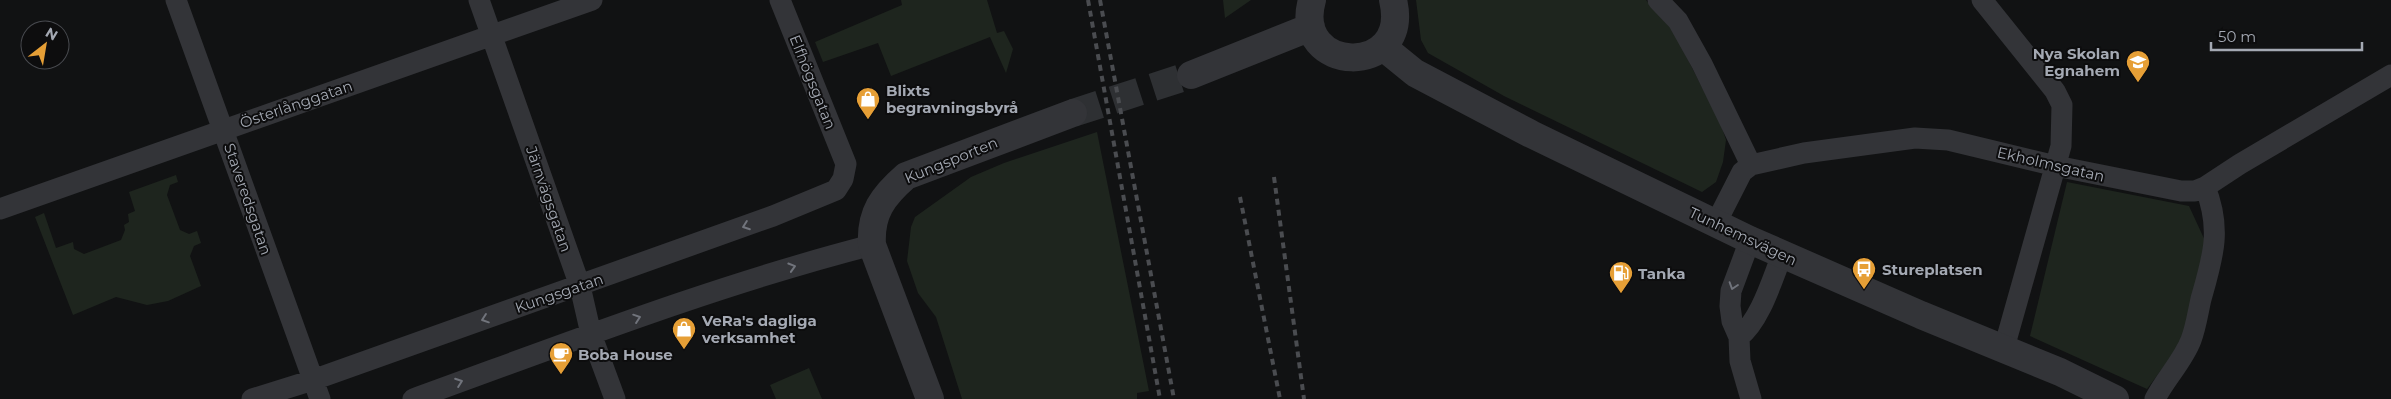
<svg xmlns="http://www.w3.org/2000/svg" width="2391" height="399" viewBox="0 0 2391 399" font-family="Montserrat,sans-serif">
	<style>
		.green { fill: #1e251e }
		.lines { fill: none; stroke-linecap: round; stroke-linejoin: round }
		.tertiary-tunnel { stroke: #2e3033; stroke-width: 28; stroke-dasharray: 28 14; stroke-linecap: butt }
		.minor { stroke: #333438; stroke-width: 21 }
		.tertiary { stroke: #333438; stroke-width: 28 }
		.rail { stroke: #4a4c50; stroke-width: 4; stroke-dasharray: 6 5; stroke-linecap: butt }
		.oneway { stroke: #71747c }
		.labels { text-anchor: middle; dominant-baseline: central; stroke-width: 4; stroke-linejoin: round; paint-order: stroke }
		.poi-label { font-size: 15px; font-weight: bold; fill: #a4a9b3; stroke: #0d0d0e; text-anchor: start }
		.street-label { font-size: 15px; fill: #a4a9b3; stroke: #0d0d0e }
	</style>
	<rect width="100%" height="100%" fill="#111213"/>
	<path class="green" d="M901,0H987L997,33L1004,31L1013,49L1006,73L990,37L891,76L878,43L823,62L815,42L902,5Z
		M1223,0H1251L1225,18Z
		M1416,0H1646L1674,32L1721,125L1726,140L1723,162L1716,182L1702,192L1504,96L1428,53L1421,40Z
		M1097,132L1149,391L1137,393V399H962L936,317L918,293L907,261L911,227L915,217L971,177L1004,163Z
		M176,175L178,182L170,185L167,195L180,230L189,234L197,231L201,243L194,246L190,256L201,286L168,301L147,305L116,297L73,315L35,217L44,213L56,248L73,242L74,249L84,254L121,240L125,230L124,225L129,222L128,214L135,211L129,192Z
		M2067,182L2189,206L2207,245L2180,345L2147,389L2030,336Z
		M809,368L822,399H776L770,385Z"/>
	<g class="lines">
		<path class="tertiary-tunnel" d="M1073,113L1191,75"/>
		<path class="minor" d="M176,0L320,399
			M479,0L580,286L591,334L615,399
			M1658,0L1678,21L1702,64L1751,165
			M1982,0L2055,91L2062,105L2061,146L2004,348
			M0,209L592,0
			M1716,223L1742,172L1751,165L1804,153L1915,138L1948,140L2056,166L2181,191H2195L2205,187L2240,164L2391,75
			M1750,240L1731,291L1730,306L1732,321L1739,337L1740,361L1751,399
			M1739,337C1760,321 1772,280 1782,255
			M252,399L313,380L773,216L836,190L843,179L846,164L780,0
			M413,399C565,344 716,285 872,245
			M2155,399C2165,379 2183,361 2191,340C2196,327 2198,312 2201,299C2213,257 2222,229 2205,187"/>
		<path class="tertiary" d="M1312,0C1291,74 1412,79 1393,0
			M1383,47L1415,73L1531,134L1750,240L1921,315L2060,372L2115,399
			M1191,75L1311,27
			M930,399L872,245C870,213 883,196 906,176L1073,113"/>
		<path class="rail" d="M1088,0L1160,399
			M1100,0L1174,399
			M1274,177L1304,399
			M1240,197L1280,399"/>
	</g>
	<defs><path id="oneway-chevron" d="M-2-3.5L2.5 0L-2 3.5" fill="none" stroke-width="1.6" stroke-linecap="round" stroke-linejoin="round" transform="scale(1.25)"/></defs>
	<g class="oneway">
		<use href="#oneway-chevron" transform="translate(746 226) rotate(160)"/>
		<use href="#oneway-chevron" transform="translate(792 267) rotate(-17)"/>
		<use href="#oneway-chevron" transform="translate(1733 286) rotate(108)"/>
		<use href="#oneway-chevron" transform="translate(637 318) rotate(-19)"/>
		<use href="#oneway-chevron" transform="translate(485 319) rotate(161)"/>
		<use href="#oneway-chevron" transform="translate(459 382) rotate(-20)"/>
	</g>
	<defs>
		<g id="school-pin" transform="scale(1.25)"><path d="M0 17L-7.5 6A9.5 9.5 0 1 1 7.5 6Z" fill="#e69f36" stroke="#0d0d0e"/><path d="M0-5L7-2L0 1L-7-2ZM-4 1L0 2.5L4 1V4Q0 6-4 4Z" fill="#fff"/></g>
		<g id="shop-pin" transform="scale(1.25)"><path d="M0 17L-7.5 6A9.5 9.5 0 1 1 7.5 6Z" fill="#e69f36" stroke="#0d0d0e"/><path d="M-5-2.5h2.3a2.7 3.5 0 0 1 5.4 0H5L5.5 6h-11ZM-1.5-2.5h3a1.5 2.3 0 0 0-3 0Z" fill="#fff"/></g>
		<g id="bus-pin" transform="scale(1.25)"><path d="M0 17L-7.5 6A9.5 9.5 0 1 1 7.5 6Z" fill="#e69f36" stroke="#0d0d0e"/><path d="M-5-6H5V4H4V6H2V4H-2V6H-4V4H-5ZM-3.5-4V0h7V-4ZM-3.5 1.2v1.5H-2V1.2ZM2 1.2v1.5H3.5V1.2Z" fill="#fff"/></g>
		<g id="fuel-pin" transform="scale(1.25)"><path d="M0 17L-7.5 6A9.5 9.5 0 1 1 7.5 6Z" fill="#e69f36" stroke="#0d0d0e"/><path d="M-5.5-6h7V0h2V4h1.3V-2.5L3-4.5l.8-.8L6-3V5H2.5V1h-1V6h-7ZM-4.2-4.7v3.2H.2V-4.7Z" fill="#fff"/></g>
		<g id="cafe-pin" transform="scale(1.25)"><path d="M0 17L-7.5 6A9.5 9.5 0 1 1 7.5 6Z" fill="#e69f36" stroke="#0d0d0e"/><path d="M-5.5-4.5H6V0H3Q3 3.5 0 3.5H-2.5Q-5.5 3.5-5.5 0ZM3-3.2v2h1.7v-2ZM-6 4.5H4V6H-6Z" fill="#fff"/></g>
	</defs>
	<g fill-rule="evenodd">
		<use href="#school-pin" x="2138" y="62"/>
		<use href="#shop-pin" x="868" y="99"/>
		<use href="#bus-pin" x="1864" y="269"/>
		<use href="#fuel-pin" x="1621" y="273"/>
		<use href="#shop-pin" x="684" y="329"/>
		<use href="#cafe-pin" x="561" y="354"/>
	</g>
	<g class="labels">
		<g class="poi-label">
			<text x="2120" y="53" text-anchor="end">Nya Skolan<tspan x="2120" dy="17">Egnahem</tspan></text>
			<text x="886" y="90">Blixts<tspan x="886" dy="17">begravningsbyrå</tspan></text>
			<text x="1882" y="269">Stureplatsen</text>
			<text x="1638" y="273">Tanka</text>
			<text x="702" y="320">VeRa's dagliga<tspan x="702" dy="17">verksamhet</tspan></text>
			<text x="578" y="354">Boba House</text>
		</g>
		<g class="street-label">
			<text transform="translate(813 82) rotate(68)">Elfhögsgatan</text>
			<text transform="translate(296 104) rotate(-19)">Österlånggatan</text>
			<text transform="translate(951 160) rotate(-22)">Kungsporten</text>
			<text transform="translate(2051 164) rotate(13)">Ekholmsgatan</text>
			<text transform="translate(248 199) rotate(71)">Staveredsgatan</text>
			<text transform="translate(549 199) rotate(71)">Järnvägsgatan</text>
			<text transform="translate(1743 236) rotate(25)">Tunhemsvägen</text>
			<text transform="translate(559 293) rotate(-19)">Kungsgatan</text>
		</g>
	</g>
	<g transform="translate(45 45) rotate(31)"><circle r="24" fill="#0d0d0e" stroke="#494b50"/>
	<path d="M0-4L9 19L0 12L-9 19Z" fill="#e69f36"/>
	<text y="-8" font-size="14" font-weight="bold" text-anchor="middle" fill="#a4a9b3">N</text>
	</g>
	<path d="M2211 42v8h151v-8" fill="none" stroke="#a4a9b3" stroke-width="2.5"/>
	<text x="2218" y="42" font-size="15" fill="#a4a9b3" stroke="#0d0d0e" stroke-width="4" paint-order="stroke">50 m</text>
</svg>
